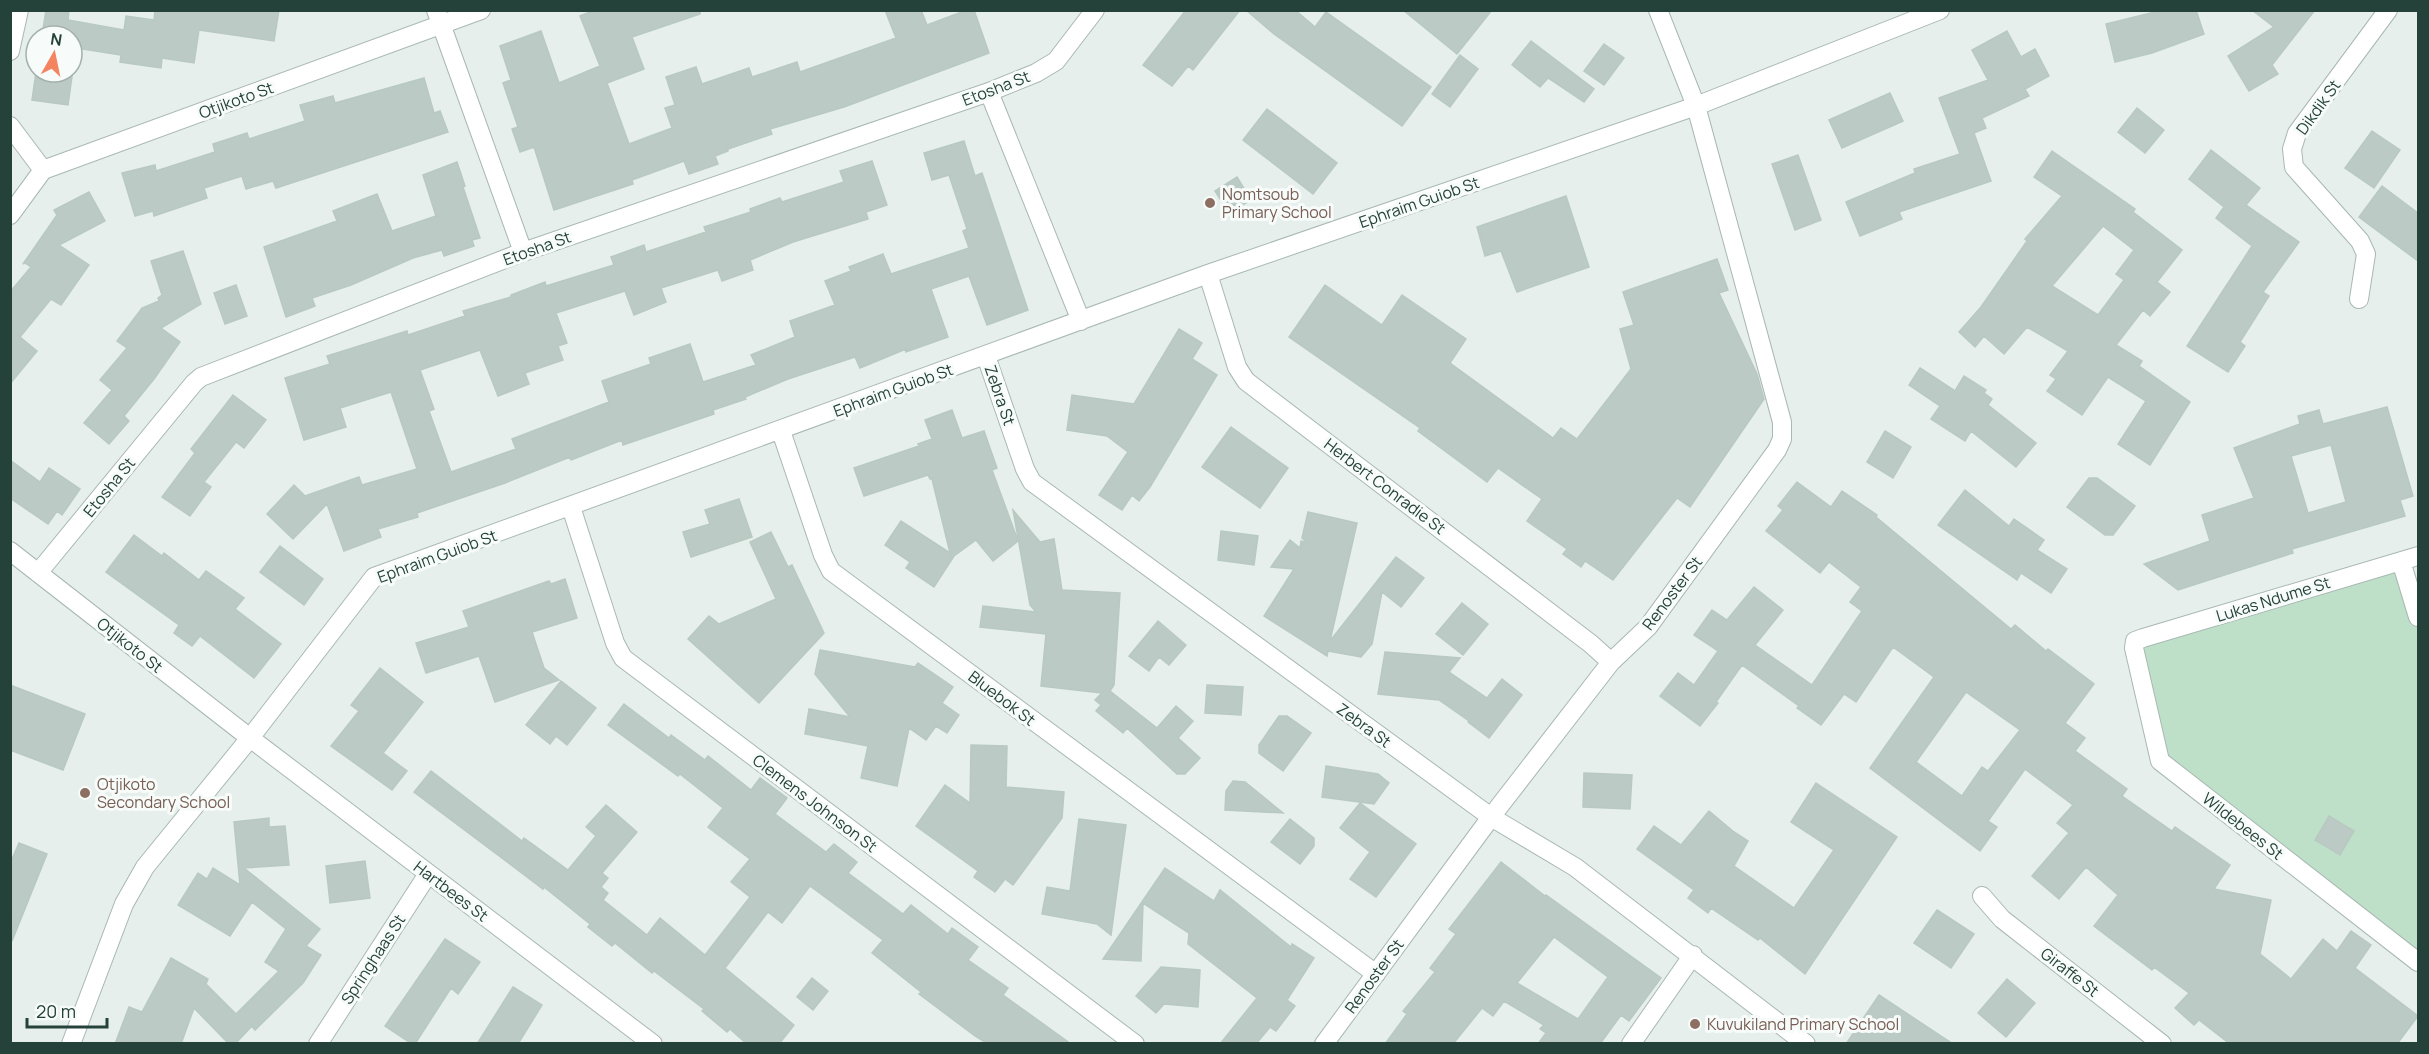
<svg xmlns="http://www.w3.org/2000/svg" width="2429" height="1054" viewBox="0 0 2429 1054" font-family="Manrope,sans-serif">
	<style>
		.green { fill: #bfe0c8 }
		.building { fill: #bbcac4; stroke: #b8c9c2; stroke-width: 1.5; fill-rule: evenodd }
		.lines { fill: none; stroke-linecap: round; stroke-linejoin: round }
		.minor-casing { stroke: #a8b8b2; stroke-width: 20 }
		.minor { stroke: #fff; stroke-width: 18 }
		.education-dot { fill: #8d6e63; stroke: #f7fbf9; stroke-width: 2 }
		.labels { text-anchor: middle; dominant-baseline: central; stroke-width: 6; stroke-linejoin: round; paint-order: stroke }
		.street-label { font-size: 16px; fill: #24423a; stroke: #f7fbf9 }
		.education-label { font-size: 16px; fill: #785e54; stroke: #f7fbf9; text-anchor: start }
	</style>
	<rect width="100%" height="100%" fill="#e6efeb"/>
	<path class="green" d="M2401,561L2418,617V962L2160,761L2135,641Z"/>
	<path class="building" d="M46,10H69L68,20L124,30L126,16L154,20L155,10H279L274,41L199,30L194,63L162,58L161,68L120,62L121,55L76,48L68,105L32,100L36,72H72V36H42Z
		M595,10H700V14L632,37L644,69L607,83L629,144L672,128L665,108L675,105L666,77L696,67L702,84L749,68L752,77L797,62L800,72L896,38L885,10H921L927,25L967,10H974L989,53L844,107L770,129L772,134L728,149V151L715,156L718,164L689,174L684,161L632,180L633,184L554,210L534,147L520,152L512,129L518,127L503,83L511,80L500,46L541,31L559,83L600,66L580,16Z
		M1186,10H1240L1193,70L1188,66L1172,86L1143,65Z
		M1246,10H1295L1315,27L1326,12L1431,87L1402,126L1274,34Z
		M1403,10H1492L1457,54Z
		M2163,10H2196L2204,34L2152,53L2115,62L2106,24Z
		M2252,10H2315L2272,65L2278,74L2249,91L2228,56L2274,27Z
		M2007,31L2021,57L2035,49L2049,76L2025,89L2029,96L1982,118L1986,128L1974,133L1991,181L1899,212L1902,219L1860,236L1846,202L1915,173L1914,169L1960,154L1939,98L1988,80L1972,50Z
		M1531,41L1594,89L1584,102L1548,78L1540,87L1512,65Z
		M1604,44L1624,58L1604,85L1584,71Z
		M1460,55L1478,69L1450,107L1432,94Z
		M424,78L434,113L440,111L448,132L276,188L273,181L246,189L242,176L204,188L207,198L154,216L153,211L135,216L122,173L155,165L156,171L215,152L213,144L247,133L249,139L305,121L300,105L333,96L335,103Z
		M1890,93L1903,121L1842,148L1829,120Z
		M2137,108L2164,130L2145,153L2118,132Z
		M1267,109L1337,163L1313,194L1243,140Z
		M2372,131L2400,150L2374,188L2345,168Z
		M964,141L975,176L982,173L1028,310L987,325L969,276L931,289L948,337L906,352V349L860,368L855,357L788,379L745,397L746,399L713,410L714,414L623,445L622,440L571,460L570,457L505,483L417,513L418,517L378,529L381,537L344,551L327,504L293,539L267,514L294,485L305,496L359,477L362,485L417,469L391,392L340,408L346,427L304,440L285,378L330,364L327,356L407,331L408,335L465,316L463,311L511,297V295L545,282L546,286L614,265L611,257L644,245L646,252L706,232L704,227L751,212L750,209L780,198L782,202L844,182L840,171L872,161L887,205L866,212L868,219L793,242L750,260L753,270L722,281L718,270L661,288L666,302L634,315L625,291L556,313L567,343L558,346L563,360L525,373L529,384L498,396L480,350L420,370L434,409L429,411L451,472L516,449L512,439L609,402L602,381L651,364L649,358L690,344L703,382L756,365L751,355L795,337L790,321L835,305L825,281L851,271L849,267L883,254L891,274L969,248L963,231L967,229L949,175L932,180L924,153Z
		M2211,150L2260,188L2246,205L2299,242L2263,292L2269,296L2240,342L2245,346L2228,372L2187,346L2252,246L2216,218L2224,207L2189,179Z
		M2052,151L2135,209L2133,212L2182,250L2157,282L2170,292L2150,316L2143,310L2116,345L2142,361L2139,366L2190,402L2150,465L2118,444L2146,401L2108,377L2082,415L2047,391L2056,379L2050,375L2068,351L2027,327L2004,354L1984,336L1975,347L1959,332L1981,307L2027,241L2025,239L2062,196L2034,177ZM2103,226L2134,250L2116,274L2124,280L2098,315L2052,286Z
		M1798,155L1821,220L1795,230L1772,164Z
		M457,162L465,186L463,187L480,238L472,240L474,246L444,256L442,250L413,258L351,285L312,298L315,306L286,317L264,247L337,221L333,211L377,194L392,231L436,216L423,175Z
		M1237,177L1251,200L1229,213L1215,191Z
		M2382,186L2418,213V261L2359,217Z
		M89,192L105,221L59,245L89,265L61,305L51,299L20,337L37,351L10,384V292L31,267L25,263L23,264L57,215L54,210Z
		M1566,196L1589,267L1517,292L1501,251L1485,256L1477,227Z
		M183,251L201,304L161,328L180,342L154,379L124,416L129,421L109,444L84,423L112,390L100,380L127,348L117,341L142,308L159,301L158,298L162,295L151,261Z
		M1717,259L1728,290L1719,293L1757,374L1764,399L1690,507L1677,498L1613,580L1585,561L1581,567L1563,554L1567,549L1527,521L1542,499L1498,468L1487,482L1418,431L1420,428L1289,337L1325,285L1382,325L1402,295L1466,339L1450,363L1553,438L1561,428L1577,439L1631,369L1620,329L1634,325L1623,292Z
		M236,285L247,316L225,324L214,293Z
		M1179,329L1202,343L1192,359L1217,375L1150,487L1139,501L1132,495L1122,510L1099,495L1128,452L1107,436L1067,430L1072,395L1134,404Z
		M1920,368L1955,391L1964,376L1986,390L1984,393L1992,399L1988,405L2036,443L2016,467L1971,431L1965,441L1931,419L1940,406L1909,385Z
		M233,395L266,420L244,448L236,442L204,482L211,487L190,516L162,497L195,453L191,449Z
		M2387,407L2413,496L2400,500L2405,516L2292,549L2293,553L2178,590L2144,564L2210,541L2202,515L2254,498L2234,448L2300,424L2298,416L2319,410L2323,424ZM2331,445L2346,502L2308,513L2291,456Z
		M952,410L962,438L984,431L997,468L992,470L1018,541L993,561L976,540L954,556L934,587L906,568L910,562L885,545L901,521L950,553L932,479H930L928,475L864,496L854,468L919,446L918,444L932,439L925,420Z
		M1231,427L1288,468L1260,508L1202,467Z
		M1885,431L1911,447L1893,478L1867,462Z
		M10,460L40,482L49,468L80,489L62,515L57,511L48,524L10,498Z
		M2089,478H2097L2135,506L2113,535H2105L2067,507Z
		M1797,482L1831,507L1842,491L1877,515L1876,517L2011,629L2015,625L2046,651L2048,649L2094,684L2065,723L2085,738L2075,751L2127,789L2122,796L2172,831L2175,827L2230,865L2214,889L2271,900L2260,954L2291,979L2323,939L2337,951L2351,931L2371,945L2355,968L2418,1016L2397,1044H2230L2199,1020L2194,1025L2175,1008L2189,993L2154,967L2152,970L2094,926L2118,895L2086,867L2059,899L2032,876L2069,833L2057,823L2073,805L2025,769L1988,821L1997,827L1980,851L1870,768L1934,677L1893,647L1856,702L1844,694L1821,725L1797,708L1799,706L1742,665L1716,702L1718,703L1700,726L1660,696L1678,673L1694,685L1718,651L1694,635L1712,610L1727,620L1754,587L1783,610L1755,645L1812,685L1862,611L1850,602L1861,587L1829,562L1820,573L1766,531L1783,510L1778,506ZM1966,692L2020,730L1988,771L1982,767L1962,796L1916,762Z
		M1965,490L2009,526L2014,519L2044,540L2037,550L2067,569L2051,593L2021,573L2017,580L1938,525Z
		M739,499L752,537L691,557L683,532L710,524L705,510Z
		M1013,510L1040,542L1054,539L1062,590L1120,593L1114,685L1110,691L1157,728L1176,706L1193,721L1178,738L1200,758L1185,774H1177L1127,728L1123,733L1096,711L1101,705L1095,700L1102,693L1041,686L1046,634L980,627L983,606L1036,612L1030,605Z
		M1308,512L1357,523L1330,641L1396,557L1424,578L1401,607L1382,592L1372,644L1361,657L1328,651L1327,656L1264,616L1294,569L1271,567L1290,540L1300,548L1301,541L1307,542L1302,538Z
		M1221,531L1258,536L1254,565L1218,560Z
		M771,532L788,567L792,565L824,633L759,703L688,639L709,616L719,624L776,599L750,542Z
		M134,535L162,556L164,553L199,580L206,571L244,598L235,609L281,644L254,678L200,636L192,646L174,633L179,625L106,572Z
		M280,546L323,579L304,605L260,572Z
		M565,579L577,618L532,632L544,668L559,680L495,702L479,656L426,673L416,643L469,627L463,611L549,581L551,584Z
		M1462,603L1488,624L1463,655L1436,634Z
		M1158,621L1186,645L1169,665L1159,657L1149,671L1129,656Z
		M820,650L915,667L918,663L953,687L942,703L959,715L947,733L936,726L926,740L909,728L897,786L861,778L868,746L805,734L809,709L850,717L815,674Z
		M1385,652L1460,658L1449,672L1487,698L1502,679L1522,695L1489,738L1468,722L1469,721L1439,700L1378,694Z
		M380,668L423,702L383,753L407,771L392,790L331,746L359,711L351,705Z
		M561,681L596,708L567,745L556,736L550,744L526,725Z
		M10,685L85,714L63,770L10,750Z
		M1207,685L1243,687L1241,715L1205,713Z
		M624,704L669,738L671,735L705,760L708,756L751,790L760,778L787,798L775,814L826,852L834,844L857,862L848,873L903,914L911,905L948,934L952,928L978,947L968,960L1008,988L1003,995L1071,1044H988L975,1036L919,994L921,992L872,953L883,940L810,886L782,923L768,912L725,968L794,1025L779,1044H747L730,1029L727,1032L702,1011L704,1009L654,971L652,973L615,943L612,946L588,927L590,924L544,887L543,889L414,792L431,771L522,841L524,838L568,870L596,836L586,827L606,805L637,832L602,873L608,878L601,887L608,893L603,900L647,935L660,918L705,955L750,897L731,882L750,859L708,827L723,808L680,774L678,776L608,725Z
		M1279,716H1287L1311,733L1283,771L1259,753V745Z
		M971,745L1007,746L1006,787L1064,792L1062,818L1013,885L1005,879L995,892L974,877L978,871L916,826L945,785L970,803Z
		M1326,766L1378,774L1389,783L1374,804L1322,797Z
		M1584,773L1632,775L1630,809L1583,807Z
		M1233,781L1245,782L1283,813L1225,810L1226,791Z
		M1816,783L1897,837L1805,974L1760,938L1758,940L1711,908L1708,913L1688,898L1694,890L1637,849L1654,826L1681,845L1709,811L1734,832L1748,841L1734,866L1794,908L1834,850L1791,822Z
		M1360,803L1416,844L1376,897L1350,879L1370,852L1340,828Z
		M2329,816L2354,831L2340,855L2315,840Z
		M269,818V827L285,826L289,865L244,868L320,929L306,946L321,955L303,983L255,1030L252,1026L235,1044H229L194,1008L181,1044H115L129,1007L142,1012L171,958L208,979L206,984L236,1014L279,971L265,962L286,929L252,902L230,936L178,905L198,873L207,879L213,868L240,885L234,822Z
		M1079,819L1126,825L1111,935L1097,924L1042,914L1047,887L1070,891Z
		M1290,819L1314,838V846L1300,864L1271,842Z
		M19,843L47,854L12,941L10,864Z
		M365,861L370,898L330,903L326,866Z
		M1501,862L1545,896L1546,895L1661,978L1629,1021L1621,1015L1600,1044H1538L1546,1033L1540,1029L1544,1025L1504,1001L1493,1016L1482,1008L1453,1044H1385L1407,1014L1403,1011L1435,972L1430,968L1456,934L1449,929ZM1554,937L1608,977L1578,1019L1517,983Z
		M1165,868L1214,901L1220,890L1291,947L1292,944L1314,958L1287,1000L1295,1006L1276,1031L1270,1027L1256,1044H1220L1257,998L1188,944L1189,933L1143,903L1141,961L1103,959Z
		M1937,910L1974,934L1951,968L1914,943Z
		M445,939L480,962L458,994L451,988L415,1044H412L385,1026Z
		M1161,967L1200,970L1198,1007L1164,1004L1156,1013L1136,996Z
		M812,978L828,991L813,1010L797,997Z
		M2007,979L2035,1003L2006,1037L1978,1013Z
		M513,987L542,1005L518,1044H477Z
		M1879,995L1953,1044H1846Z"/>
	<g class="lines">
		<g class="minor-casing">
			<path id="minor" d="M436,10L523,252
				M10,51L19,10
				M989,92L1081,321
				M10,126L43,170
				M10,215L43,170L481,10
				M1208,274L1237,367L1246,381L1591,644L1611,662
				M2359,299L2366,254L2360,241L2294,167L2292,149L2297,133L2388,10
				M986,356L1025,469L1032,482L1491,817L1575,867L1806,1044
				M781,431L823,555L831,571L1376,974
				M571,507L615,643L623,658L1135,1044
				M10,551L250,738L653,1044
				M2418,556L2143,638L2135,641L2134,648L2160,761L2418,962
				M2401,561L2418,617
				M38,573L194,383L201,377L523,252L989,92L1036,73L1056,61L1095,10
				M1982,896L2002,919L2162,1044
				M71,1044L124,904L145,867L250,738L374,577L1208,274L1696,106L1940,10
				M318,1044L428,874
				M1324,1044L1491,817L1611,662L1648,627L1777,450L1782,439V422L1696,106L1658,10
				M1631,1044L1693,955"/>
		</g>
		<use href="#minor" class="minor"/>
	</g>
	<g class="education-dot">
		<circle cx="1210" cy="203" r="6"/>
		<circle cx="85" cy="793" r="6"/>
		<circle cx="1695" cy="1024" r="6"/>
	</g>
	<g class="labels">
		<g class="street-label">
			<text transform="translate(996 88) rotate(-21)">Etosha St</text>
			<text transform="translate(236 100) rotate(-20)">Otjikoto St</text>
			<text transform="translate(2318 107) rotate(-54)">Dikdik St</text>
			<text transform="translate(1419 202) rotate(-19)">Ephraim Guiob St</text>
			<text transform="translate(537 248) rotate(-20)">Etosha St</text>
			<text transform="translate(893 390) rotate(-20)">Ephraim Guiob St</text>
			<text transform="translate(1000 395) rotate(71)">Zebra St</text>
			<text transform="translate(1385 486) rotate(37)">Herbert Conradie St</text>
			<text transform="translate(109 487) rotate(-51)">Etosha St</text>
			<text transform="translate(437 556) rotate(-20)">Ephraim Guiob St</text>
			<text transform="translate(1672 593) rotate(-53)">Renoster St</text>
			<text transform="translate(2273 599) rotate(-17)">Lukas Ndume St</text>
			<text transform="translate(130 645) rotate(38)">Otjikoto St</text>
			<text transform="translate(1002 698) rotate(37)">Bluebok St</text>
			<text transform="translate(1364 725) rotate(36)">Zebra St</text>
			<text transform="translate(815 803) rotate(37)">Clemens Johnson St</text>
			<text transform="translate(2243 826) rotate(38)">Wildebees St</text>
			<text transform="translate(451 891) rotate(37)">Hartbees St</text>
			<text transform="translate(373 959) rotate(-57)">Springhaas St</text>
			<text transform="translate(2070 972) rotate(38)">Giraffe St</text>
			<text transform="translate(1374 976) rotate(-54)">Renoster St</text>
		</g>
		<g class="education-label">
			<text x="1222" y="194">Nomtsoub<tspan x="1222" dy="18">Primary School</tspan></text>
			<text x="97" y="784">Otjikoto<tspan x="97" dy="18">Secondary School</tspan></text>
			<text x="1707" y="1024">Kuvukiland Primary School</text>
		</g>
	</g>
	<rect width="2429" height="1054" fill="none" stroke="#24423a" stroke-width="24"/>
	<g transform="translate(54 54) rotate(9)"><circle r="28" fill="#f7fbf9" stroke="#a3b1ad" stroke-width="1.5"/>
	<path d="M0-4.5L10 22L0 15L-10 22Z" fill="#f4845f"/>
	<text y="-9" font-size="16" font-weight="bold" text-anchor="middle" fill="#24423a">N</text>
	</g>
	<path d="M27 1018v9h80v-9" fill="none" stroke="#24423a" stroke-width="3"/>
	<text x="36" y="1018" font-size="18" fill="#24423a" stroke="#f7fbf9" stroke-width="4.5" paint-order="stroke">20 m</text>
</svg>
